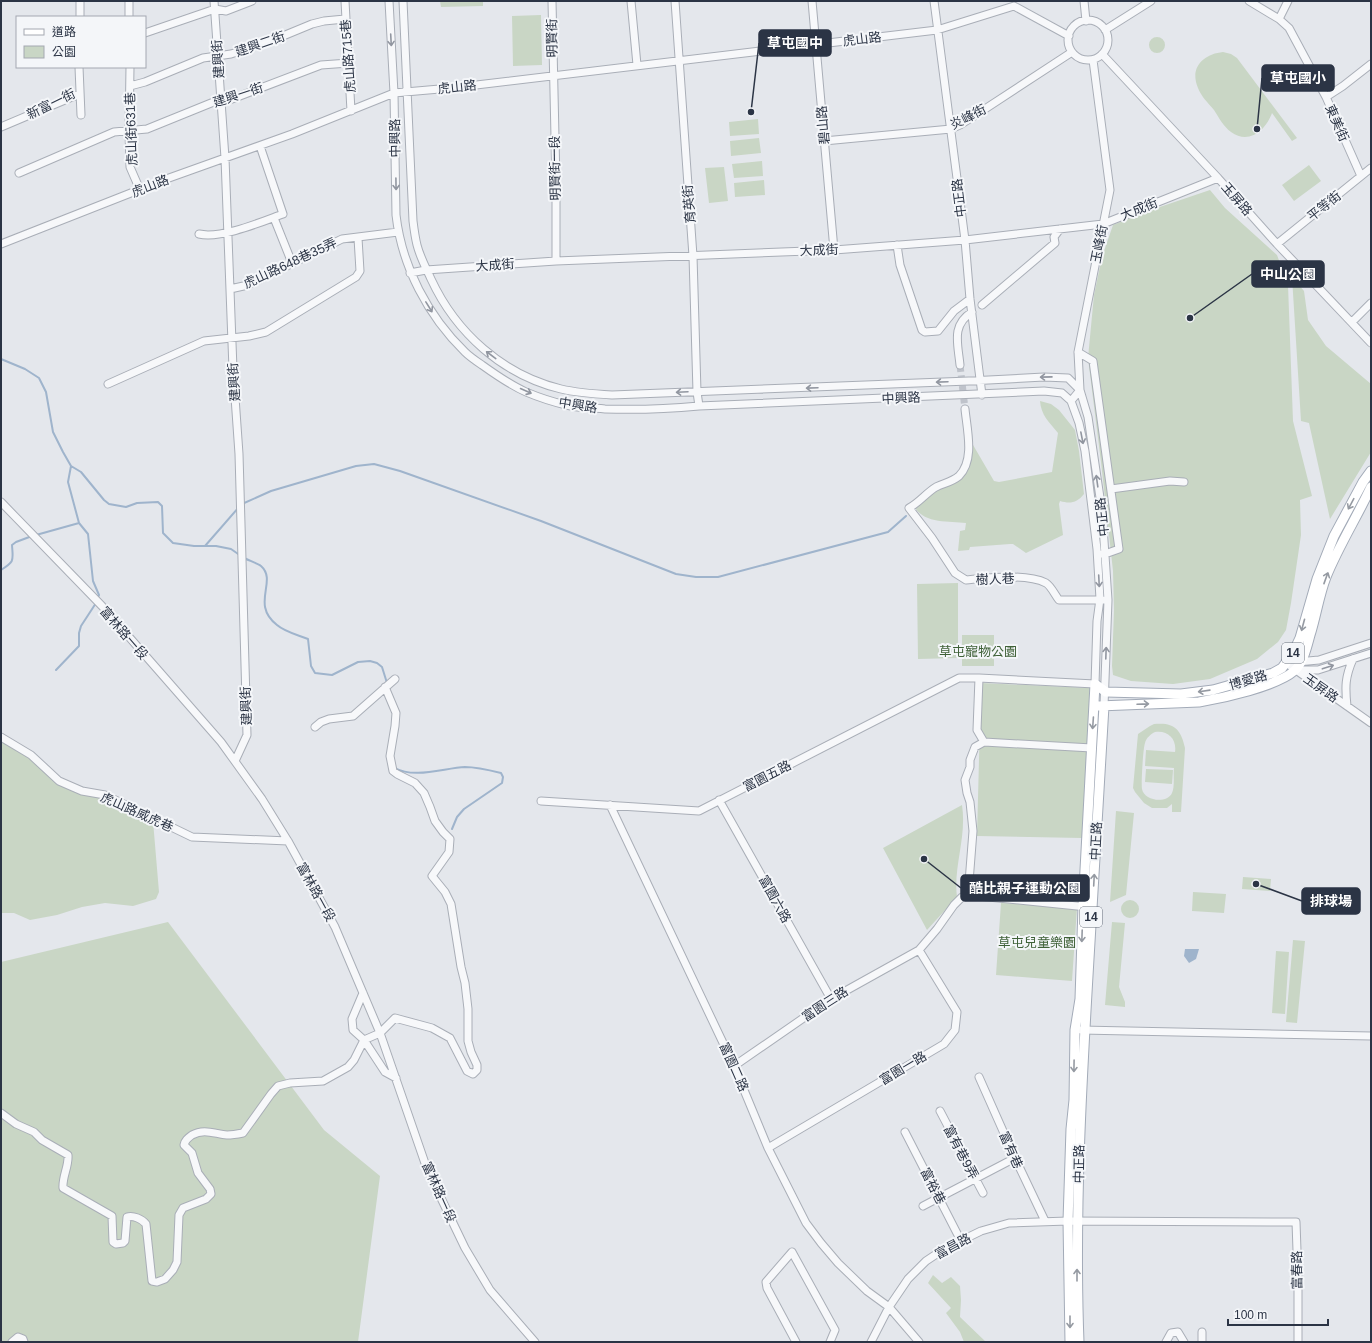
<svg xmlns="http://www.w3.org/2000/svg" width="1372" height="1343" viewBox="0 0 1372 1343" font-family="Arial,'Noto Sans TC',sans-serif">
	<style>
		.green { fill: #c9d6c5; fill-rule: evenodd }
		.water { fill: #9fb4cc }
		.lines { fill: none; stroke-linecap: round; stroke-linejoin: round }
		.stream { stroke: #9fb4cc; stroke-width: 2 }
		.minor-tunnel { stroke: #bfc3cb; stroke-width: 7; stroke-dasharray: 7 3.5; stroke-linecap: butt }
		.minor-casing { stroke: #a9aeb7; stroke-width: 9 }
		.major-casing { stroke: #a3abb8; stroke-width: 11 }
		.minor { stroke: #f7f8fa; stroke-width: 7 }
		.major { stroke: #fff; stroke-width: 9 }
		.oneway { stroke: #9196a0 }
		.oneway2 { stroke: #959aa2 }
		.labels { text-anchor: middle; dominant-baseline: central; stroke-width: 4; stroke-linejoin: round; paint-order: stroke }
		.shield { fill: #f4f6f9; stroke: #676e7b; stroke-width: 1 }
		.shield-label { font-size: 12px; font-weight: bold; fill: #2b3445 }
		.street-label { font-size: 13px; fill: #2b3445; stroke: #f4f6f9 }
		.park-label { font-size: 13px; fill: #3f6138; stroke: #f4f6f9 }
		.leader { fill: none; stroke: #2b3445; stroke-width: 1.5 }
		.callout-dot { fill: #2b3445; stroke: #f4f6f9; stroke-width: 1.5 }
		.callout { fill: #2b3445; stroke: #2b3445; stroke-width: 1.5 }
		.callout-label { font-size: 14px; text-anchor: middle; font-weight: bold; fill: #fff }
	</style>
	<rect width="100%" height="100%" fill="#e4e7ec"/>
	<path class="green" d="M440,1H483V6L441,7Z
		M541,15L542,65L513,66L512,16Z
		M1149 45a8 8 0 1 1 16 0a8 8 0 1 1-16 0Z
		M1223,52L1231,54L1237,58L1297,138L1292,141L1272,113C1266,130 1249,145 1231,132C1224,127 1219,118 1214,110C1208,103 1201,96 1198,88C1189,67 1204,54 1223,52Z
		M758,119L759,134L730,136L729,122Z
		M759,138L761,153L731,156L730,141Z
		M762,161L763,176L734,178L732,164Z
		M1309,165L1321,181L1294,201L1282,185Z
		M724,167L728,201L709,203L705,168Z
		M764,180L765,195L735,197L734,183Z
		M1210,190L1225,208L1277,255L1288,285L1293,421L1312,496L1300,500L1301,535L1291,603L1286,630L1278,642L1257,659L1210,679L1173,684L1131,681L1113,675L1112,666L1114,610L1113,571L1101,462L1088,358L1094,295L1102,257L1113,225L1148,211Z
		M1292,277L1304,291L1308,320L1326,346L1371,384V452L1330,519L1309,423L1301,421Z
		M1040,401L1051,404L1059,410L1075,430L1079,451L1084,494C1077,503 1070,504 1060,501L1059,504L1063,535L1026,553L1013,544H1010L970,547L969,550L958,551L960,531L965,530L966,523C949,521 923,524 914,506L963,469L969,438L994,481L999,482L1052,472L1058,433C1049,422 1041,415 1040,401Z
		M958,583V658L918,659L917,584Z
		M962,635H994V666H962Z
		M981,683L1090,688L1082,838L977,836Z
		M1154,724C1174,722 1181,729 1185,748L1181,812H1172V804L1167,808H1152L1144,803L1135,792L1133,788L1138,734L1150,726ZM1155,732C1168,730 1177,739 1175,752L1146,750L1145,766L1174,768C1173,775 1175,786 1172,793C1167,804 1144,801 1142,789C1141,785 1143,748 1145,743C1146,738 1151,734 1155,732Z
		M1,741L29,758L52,779L93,793L153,821L159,892L156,899L133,906L105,903L82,907L57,915L30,920L14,913H1Z
		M1146,769L1173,770L1172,784L1145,782Z
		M962,805C967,837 953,867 957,897L927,930L883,848Z
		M1116,811L1134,813L1126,895L1110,902Z
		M1243,877L1271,879L1270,891L1242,889Z
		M1193,892L1226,894L1224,913L1192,911Z
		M1121 909a9 9 0 1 1 18 0a9 9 0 1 1-18 0Z
		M1001,903L1077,908L1072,981L996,975Z
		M168,922L324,1130L380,1176L358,1342H1V962Z
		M1112,922L1125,923L1119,987L1125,1002V1007L1105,1005Z
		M1293,940L1305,941L1297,1023L1286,1022Z
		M1276,951L1289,952L1285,1014L1272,1013Z
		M933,1275L942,1283L951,1277L960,1286L961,1300L960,1317L986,1342H964L960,1332L946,1313L951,1308L928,1283Z"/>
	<path class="water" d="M1185,949H1199L1196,959L1189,963L1184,956Z"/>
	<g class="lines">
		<path class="stream" d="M1,359L25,369L39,378L46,392L53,432L63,452L71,466L81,472L104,500L109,504L126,507L137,503L158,502L162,506L163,533L173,543L194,546H216L231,549L241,556
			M71,466L68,482L79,523L88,534L93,581L99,595L97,599
			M242,504L271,491L356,466L374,464L400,471L541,521L676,574L696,577H718L888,532L906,516
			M36,535L79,523
			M205,546L239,507
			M244,558C250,561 257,563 261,566C278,581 250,604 277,625C285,632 298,635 308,639L311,666L315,673L332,675L358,662L370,661L377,663L382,667L387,683
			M1,570C15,561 13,561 12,545L16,542L32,536
			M56,670L79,646V633L81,626L96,603
			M395,768C414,779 444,768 465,767C477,767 489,770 501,773L503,777L502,783L464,809L457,817L452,829"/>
		<path class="minor-tunnel" d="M960,365L965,409"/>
		<g class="minor-casing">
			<path id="minor" d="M129,1V17
				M214,1L225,158L233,369L239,454L247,735L235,761
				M345,1L351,111
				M389,1L394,93L396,215C402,267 428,316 465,352C470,357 476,361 482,365C496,375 510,385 526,392C538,397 553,402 566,405C578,408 592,408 605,409C636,410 667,409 699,406L1044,391L1062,393L1071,401L1079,423L1085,451L1097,549L1100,599L1097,621L1095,684L979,678L977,730L984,742L1092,748
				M403,1L413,221C414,229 415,237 417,245C420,257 426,268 431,279C456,333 503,375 561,389C578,393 595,394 612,395L969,381L1044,377L1068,378L1080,390L1088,417L1102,511L1108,600L1104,706
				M552,1L556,183V261
				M631,1L637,65
				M675,1L693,256L697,392L699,406
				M812,1L834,250
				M934,1L965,240L970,299L982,395
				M1084,1L1086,21
				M1249,1L1279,19L1289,28L1326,97L1361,176
				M80,17V1
				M1279,19L1288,1
				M1068 40a20 20 0 1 1 40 0a20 20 0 1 1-40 0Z
				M1105,30L1151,1
				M145,33L215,9L226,11L252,1
				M1102,54L1218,178L1277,244L1371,343
				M79,67L81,115
				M130,67L129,131L130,167L140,190
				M130,86L145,82L203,58L231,54L266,43L312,24L324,21L345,19
				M1326,97L1343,86L1371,64
				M1,127L79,94
				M824,141L951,129L960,125L988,107L1072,52
				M19,173L114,132L147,129L221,99H232L321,65L349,63
				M274,218L292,263
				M199,234C221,239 261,222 283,214L260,146
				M1,244L169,178L292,134L394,93L451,88L937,30L1014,6L1069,36
				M1277,244L1371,168
				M897,245L900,265L922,330L925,332L938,331L954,311L970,299
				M410,273L426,270L556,261L834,250L965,240L1103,224L1218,178
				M230,289L248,285L342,239L398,232
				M982,305L1055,243L1054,237L1060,229
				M1352,322L1371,303
				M1078,352L1093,361L1119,549L1105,554H1102
				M960,365C958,344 951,325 972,312
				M108,384L204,341L249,336L266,332L356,277L360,271L358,238
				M1071,401L1080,390L1078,352L1110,190L1093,60
				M965,409C967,430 975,460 959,476C952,482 944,483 936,487C926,493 920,502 909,508L932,538L955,573L966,580C988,578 1026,573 1046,583C1051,586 1055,595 1059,600H1103
				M1111,489L1170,481L1184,482
				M1,502L102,606L221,742L262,799L288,841L335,927L380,1033L427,1169L465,1248L490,1290L535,1342
				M1286,663L1371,723
				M1286,663L1319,660L1371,643
				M1296,670H1318L1371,653
				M1347,706C1345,687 1345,677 1353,659
				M315,727L321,722L329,719L353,716L395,679
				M1,737L31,755L59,781L82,791L105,795L192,837L288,841
				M719,800L831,999
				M541,801L699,811L959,678H979
				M610,805L734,1066L768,1148L806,1223L821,1243L838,1263L867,1291L889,1307L919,1342
				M968,895L1087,907
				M363,993L352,1019L353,1030L364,1040L385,1072L396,1078
				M1081,1030L1371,1036
				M734,1066L831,999L919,950L937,929L954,905L962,897L968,895L973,831L970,802L967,793L965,780L970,767V760L975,747L984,742
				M979,1077L1015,1158L1045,1221
				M940,1111L983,1193
				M1,1113L16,1124L34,1132L42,1140L68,1155C69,1166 62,1177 63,1188L112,1216L113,1242L116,1244L123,1243L125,1241L127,1217C133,1215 142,1219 146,1224L152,1281L157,1282L165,1279L173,1270L177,1262L179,1215L183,1208L206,1199L211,1194L210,1189L198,1173L192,1153L184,1145C185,1140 188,1138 192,1135C204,1128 215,1134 227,1135C233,1135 238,1134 243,1133L271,1094L278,1086L290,1083L323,1081L348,1067L354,1060L364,1040L380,1033L395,1018L432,1028L450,1038L467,1071L473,1074L477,1070V1065L471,1052L468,1041V1009L465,983L461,967L451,904L445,892L432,876L449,852L450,839L443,832L435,821L430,807L424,793L415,783L397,774L393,771L390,756L395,726L396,713L385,687
				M905,1132L961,1241
				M768,1148L944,1044L955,1030L957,1012L919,950
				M923,1206L1015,1158
				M12,1342L18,1337L23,1339L24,1342
				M796,1342L767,1288L766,1282L792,1252L835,1330L830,1342
				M871,1342L889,1307L908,1279L926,1261L944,1249L981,1231L1009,1223L1068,1221L1296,1222L1298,1279V1342
				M1166,1342L1171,1333L1178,1332L1184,1342
				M1202,1342V1332"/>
		</g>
		<g class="major-casing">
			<path id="major" d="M1095,684L1106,692L1181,694L1213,690L1273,673L1282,668L1293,653L1300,638L1317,579L1334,536L1363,482L1371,471
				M1099,706L1199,702C1223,698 1277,686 1294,671C1303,664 1307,646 1310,635C1316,616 1319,595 1326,577C1339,545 1357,517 1371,487
				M1070,1342L1068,1221L1071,1129L1074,1100L1075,1030L1080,999L1083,907L1095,684
				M1079,1342C1074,1209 1082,1075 1090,942C1095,863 1099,785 1104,706"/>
		</g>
		<use href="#minor" class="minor"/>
		<use href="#major" class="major"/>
	</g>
	<defs><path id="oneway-shaft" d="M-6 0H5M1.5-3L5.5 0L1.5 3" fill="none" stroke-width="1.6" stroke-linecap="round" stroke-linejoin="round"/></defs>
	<g class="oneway">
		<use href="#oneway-shaft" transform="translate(391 40) rotate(87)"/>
		<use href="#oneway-shaft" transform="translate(396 184) rotate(89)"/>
		<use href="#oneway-shaft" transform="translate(429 307) rotate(58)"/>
		<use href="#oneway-shaft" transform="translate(491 355) rotate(-143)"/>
		<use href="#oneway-shaft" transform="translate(1046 377) rotate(179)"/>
		<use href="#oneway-shaft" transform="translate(942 382) rotate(178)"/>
		<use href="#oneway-shaft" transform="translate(812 388) rotate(178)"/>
		<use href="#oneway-shaft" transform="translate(526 391) rotate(24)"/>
		<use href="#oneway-shaft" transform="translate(682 392) rotate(177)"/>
		<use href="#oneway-shaft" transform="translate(1082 438) rotate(79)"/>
		<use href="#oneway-shaft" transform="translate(1097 481) rotate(-98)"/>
		<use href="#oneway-shaft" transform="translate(1099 581) rotate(87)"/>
		<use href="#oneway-shaft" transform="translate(1106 653) rotate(-88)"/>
		<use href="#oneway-shaft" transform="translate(1328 667) rotate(-18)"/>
	</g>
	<g class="oneway2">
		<use href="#oneway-shaft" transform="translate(1351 504) rotate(118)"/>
		<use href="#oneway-shaft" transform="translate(1326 578) rotate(-70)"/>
		<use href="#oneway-shaft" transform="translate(1303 625) rotate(105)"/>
		<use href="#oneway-shaft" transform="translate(1204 691) rotate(172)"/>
		<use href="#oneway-shaft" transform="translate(1143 704) rotate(-2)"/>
		<use href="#oneway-shaft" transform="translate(1093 723) rotate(94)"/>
		<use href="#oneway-shaft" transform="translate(1094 880) rotate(-87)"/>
		<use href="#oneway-shaft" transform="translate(1082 936) rotate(92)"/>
		<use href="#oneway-shaft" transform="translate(1074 1066) rotate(91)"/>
		<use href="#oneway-shaft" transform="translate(1077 1275) rotate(-90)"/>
		<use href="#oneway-shaft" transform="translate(1070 1322) rotate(90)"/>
	</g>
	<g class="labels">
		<g class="shield">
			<rect x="1282" y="643" width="22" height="20" rx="3"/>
			<rect x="1080" y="907" width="22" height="20" rx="3"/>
		</g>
		<g class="shield-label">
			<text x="1293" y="653">14</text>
			<text x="1091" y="917">14</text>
		</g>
		<g class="street-label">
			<text transform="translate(552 38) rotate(-91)">明賢街</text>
			<text transform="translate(862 39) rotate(-7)">虎山路</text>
			<text transform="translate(260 44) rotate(-19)">建興二街</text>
			<text transform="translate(348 56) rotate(-94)">虎山路715巷</text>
			<text transform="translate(218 59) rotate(-94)">建興街</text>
			<text transform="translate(457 87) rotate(-6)">虎山路</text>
			<text transform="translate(238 95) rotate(-18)">建興一街</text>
			<text transform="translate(51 104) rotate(-26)">新富一街</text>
			<text transform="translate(968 117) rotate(-27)">炎峰街</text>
			<text transform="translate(1337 123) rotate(66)">東美街</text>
			<text transform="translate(823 125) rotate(-95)">碧山路</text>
			<text transform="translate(131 129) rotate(-92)">虎山街631巷</text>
			<text transform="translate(395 138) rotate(-91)">中興路</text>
			<text transform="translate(555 168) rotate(-91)">明賢街一段</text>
			<text transform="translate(150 186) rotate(-21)">虎山路</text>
			<text transform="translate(959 198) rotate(-97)">中正路</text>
			<text transform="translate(1237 199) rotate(49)">玉屏路</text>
			<text transform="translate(689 204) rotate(-95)">育英街</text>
			<text transform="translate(1324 206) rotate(-39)">平等街</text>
			<text transform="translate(1139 209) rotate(-22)">大成街</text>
			<text transform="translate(1099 244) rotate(-79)">玉峰街</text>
			<text transform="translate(819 250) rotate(-2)">大成街</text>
			<text transform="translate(290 263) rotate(-25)">虎山路648巷35弄</text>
			<text transform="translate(495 265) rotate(-4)">大成街</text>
			<text transform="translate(234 382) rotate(-94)">建興街</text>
			<text transform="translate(901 398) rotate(-3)">中興路</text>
			<text transform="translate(578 405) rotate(9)">中興路</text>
			<text transform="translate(1102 517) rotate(-96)">中正路</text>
			<text transform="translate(995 579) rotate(-2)">樹人巷</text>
			<text transform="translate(124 633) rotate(49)">富林路一段</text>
			<text transform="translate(1248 680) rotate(-16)">博愛路</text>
			<text transform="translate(1321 688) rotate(35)">玉屏路</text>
			<text transform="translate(246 706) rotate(-92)">建興街</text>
			<text transform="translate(767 776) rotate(-27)">富園五路</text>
			<text transform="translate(137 812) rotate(24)">虎山路威虎巷</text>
			<text transform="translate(1096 841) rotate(-87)">中正路</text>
			<text transform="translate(316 892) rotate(61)">富林路一段</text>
			<text transform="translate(775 899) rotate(61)">富園六路</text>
			<text transform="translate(825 1004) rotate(-33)">富園三路</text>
			<text transform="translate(734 1067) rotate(66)">富園二路</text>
			<text transform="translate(903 1068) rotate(-31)">富園一路</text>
			<text transform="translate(1011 1150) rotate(66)">富有巷</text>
			<text transform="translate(961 1152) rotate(62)">富有巷9弄</text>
			<text transform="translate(1079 1164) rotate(-89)">中正路</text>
			<text transform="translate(933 1186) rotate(63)">富裕巷</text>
			<text transform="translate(439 1192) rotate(66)">富林路一段</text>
			<text transform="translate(953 1246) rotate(-28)">富昌路</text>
			<text transform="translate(1297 1270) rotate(-91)">富春路</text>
		</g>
		<g class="park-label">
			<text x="978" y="651">草屯寵物公園</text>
			<text x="1037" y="942">草屯兒童樂園</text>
		</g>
	</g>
	<path class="leader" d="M751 112L759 43M1257 129L1262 78M1190 318L1252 274M924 859L961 888M1256 884L1302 901"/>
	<g class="callout-dot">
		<circle cx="751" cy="112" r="4"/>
		<circle cx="1257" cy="129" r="4"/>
		<circle cx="1190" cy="318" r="4"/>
		<circle cx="924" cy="859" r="4"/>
		<circle cx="1256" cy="884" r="4"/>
	</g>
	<g class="callout">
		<rect x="759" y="30" width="72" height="26" rx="4"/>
		<rect x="1262" y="65" width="72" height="26" rx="4"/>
		<rect x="1252" y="261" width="72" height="26" rx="4"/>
		<rect x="961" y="875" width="128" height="26" rx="4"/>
		<rect x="1302" y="888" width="58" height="26" rx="4"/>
	</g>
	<g class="callout-label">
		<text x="795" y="48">草屯國中</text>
		<text x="1298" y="83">草屯國小</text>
		<text x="1288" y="279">中山公園</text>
		<text x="1025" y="893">酷比親子運動公園</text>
		<text x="1331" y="906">排球場</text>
	</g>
	<rect width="1372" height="1343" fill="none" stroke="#2b3445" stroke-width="4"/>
	<rect x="16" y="16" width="130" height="52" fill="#f4f6f9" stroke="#a4a8b1"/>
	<rect x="24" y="29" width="20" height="6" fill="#ffffff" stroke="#a4a8b1"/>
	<text x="52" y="36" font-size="12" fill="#2b3445">道路</text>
	<rect x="24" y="46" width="20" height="12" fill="#c9d6c5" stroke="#a4a8b1"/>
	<text x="52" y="56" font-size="12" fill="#2b3445">公園</text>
	<path d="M1228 1319v6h100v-6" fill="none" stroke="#2b3445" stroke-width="2"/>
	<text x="1234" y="1319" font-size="12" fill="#2b3445" stroke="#f4f6f9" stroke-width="3" paint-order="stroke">100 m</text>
</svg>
